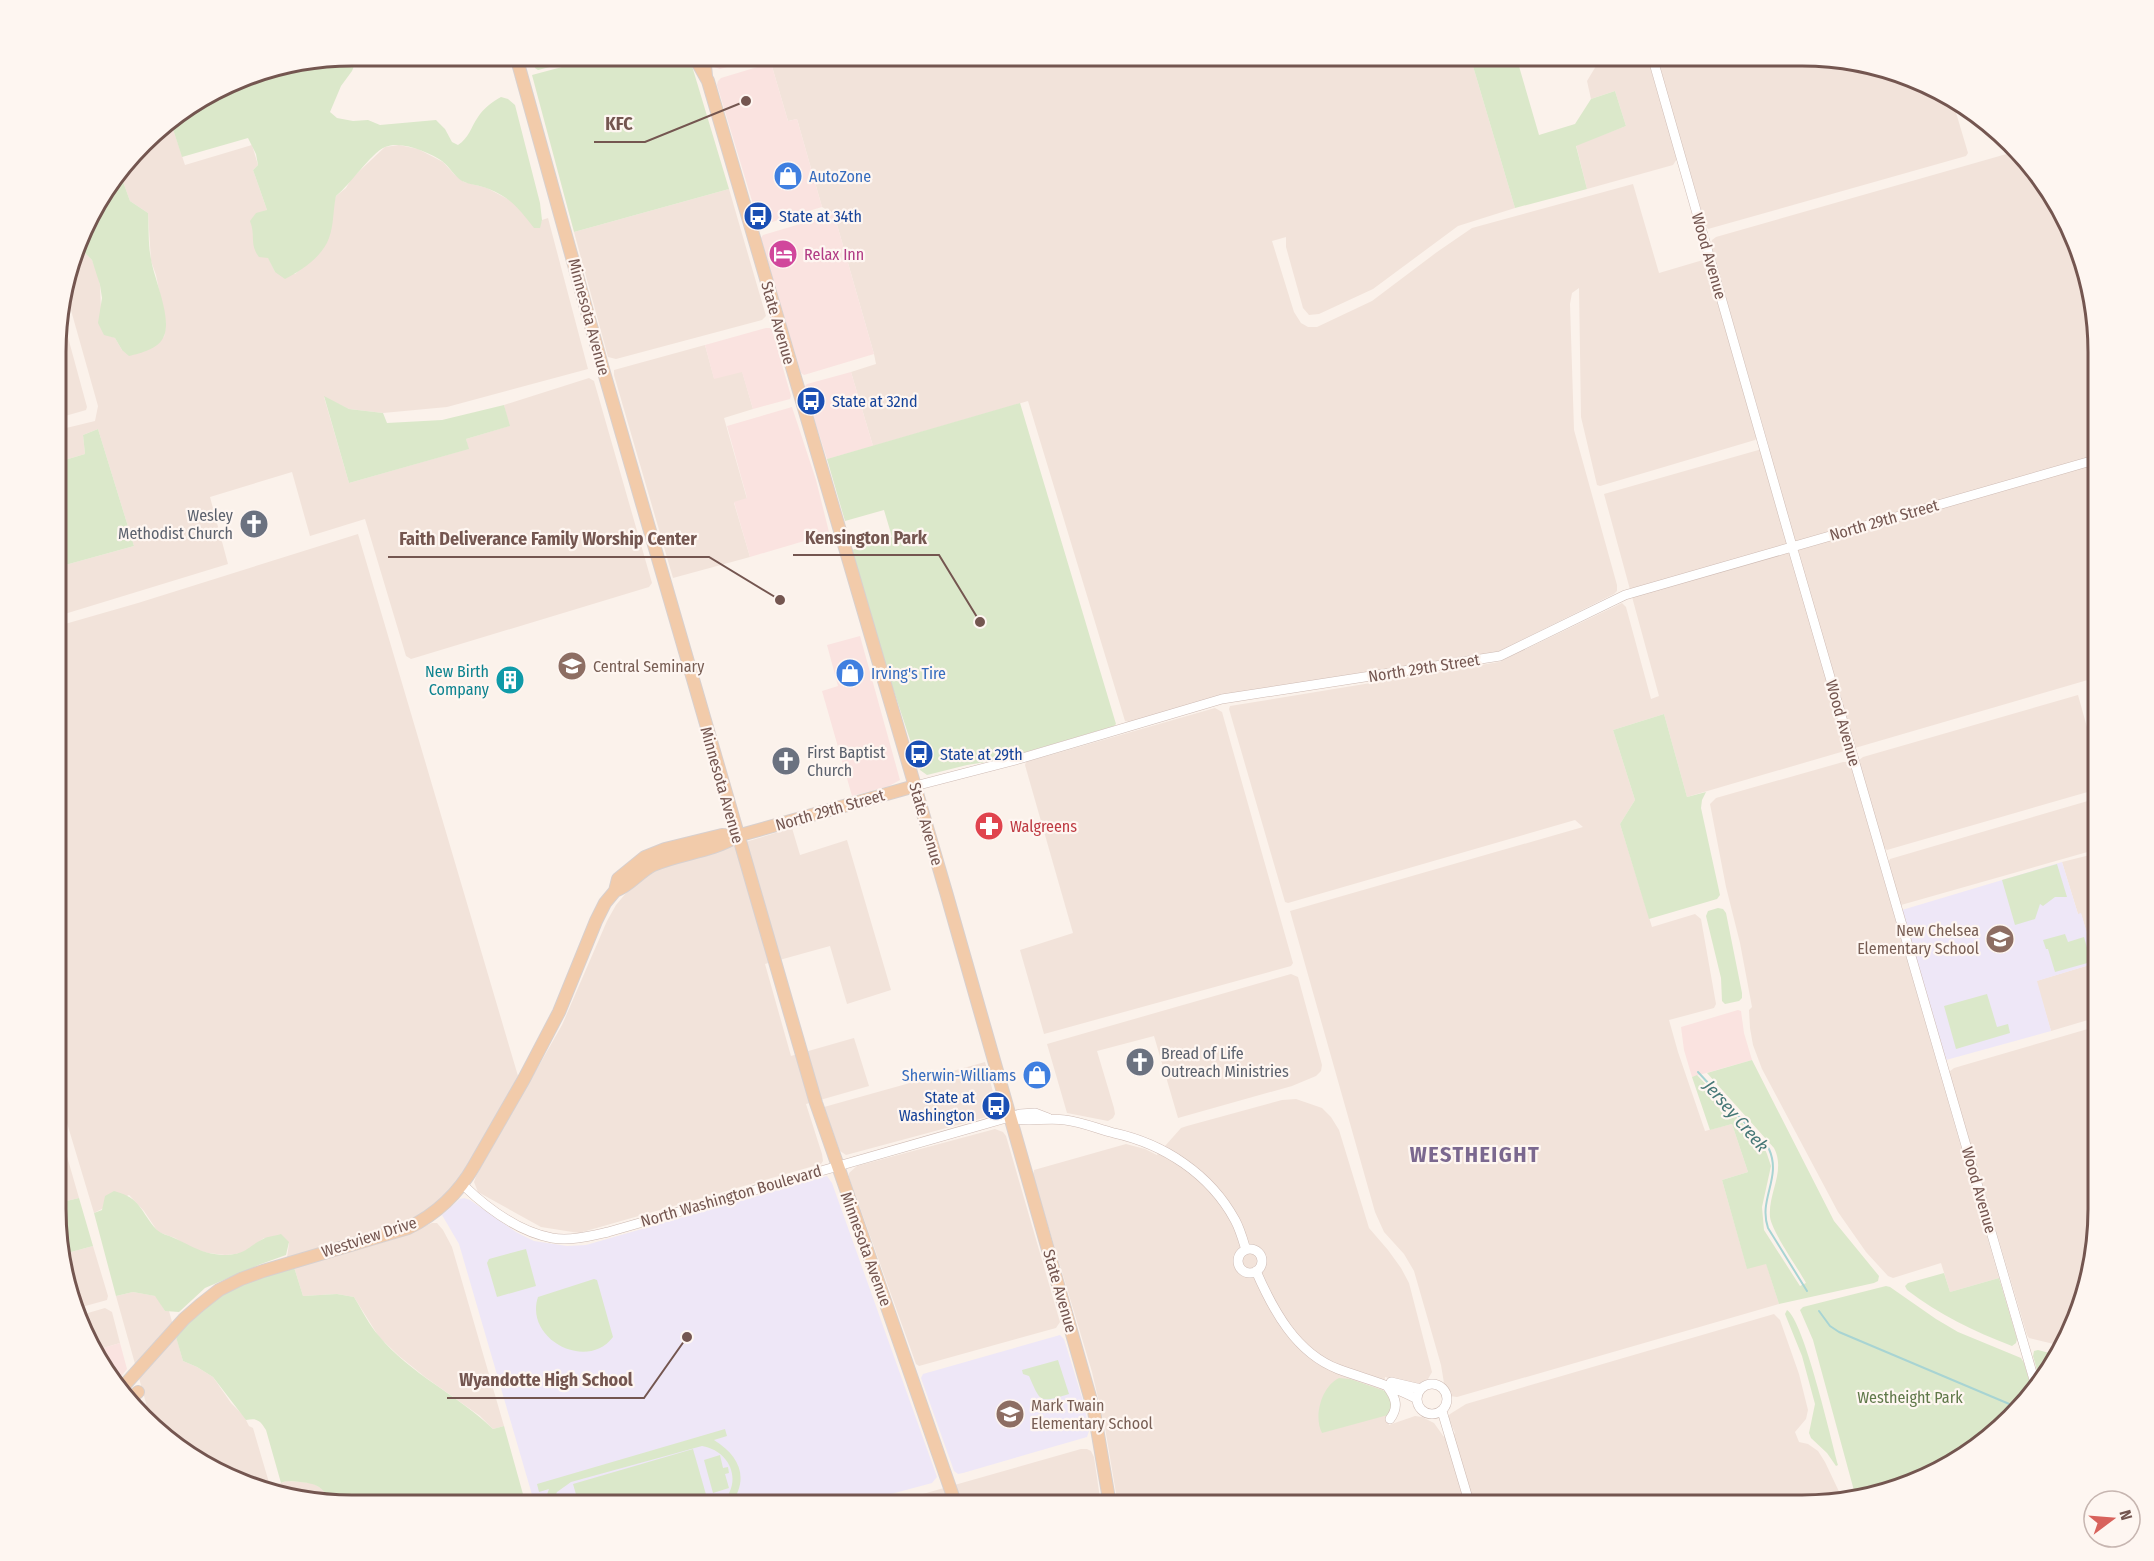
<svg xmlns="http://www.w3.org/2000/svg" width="2154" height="1561" viewBox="0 0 2154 1561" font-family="'Fira Sans Condensed',sans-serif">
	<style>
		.residential { fill: #f2e3da }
		.commercial { fill: #fae3e0 }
		.education { fill: #eee7f7 }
		.green { fill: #dbe8ca }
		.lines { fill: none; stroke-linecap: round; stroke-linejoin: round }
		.stream { stroke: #a8d4d3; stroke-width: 2 }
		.minor-casing { stroke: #cebbb4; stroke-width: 10 }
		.major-casing { stroke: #d8d0ce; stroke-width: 14 }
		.minor { stroke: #fff; stroke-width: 9 }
		.major { stroke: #f2cbaa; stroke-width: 12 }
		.labels { text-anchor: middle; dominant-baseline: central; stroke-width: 4.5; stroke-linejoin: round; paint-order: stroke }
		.shop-label { font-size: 16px; fill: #366cbe; stroke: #fef6f1; text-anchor: start }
		.transit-label { font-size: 16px; fill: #164399; stroke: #fef6f1; text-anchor: start }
		.hotel-label { font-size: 16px; fill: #b23c85; stroke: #fef6f1; text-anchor: start }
		.street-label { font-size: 16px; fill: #745650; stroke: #fef6f1 }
		.worship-label { font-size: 16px; fill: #5b616d; stroke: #fef6f1; text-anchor: start }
		.education-label { font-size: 16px; fill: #785e54; stroke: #fef6f1; text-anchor: start }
		.culture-label { font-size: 16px; fill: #0d838f; stroke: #fef6f1; text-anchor: end }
		.health-label { font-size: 16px; fill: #be3a42; stroke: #fef6f1; text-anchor: start }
		.park-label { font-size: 16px; fill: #5f7849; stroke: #fef6f1 }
		.water-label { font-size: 18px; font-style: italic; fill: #457776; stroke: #fef6f1 }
		.district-label { font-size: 22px; font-weight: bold; letter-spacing: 1.5px; fill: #7b688f; stroke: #fef6f1 }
		.rim { fill: none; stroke: #745650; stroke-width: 3 }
		.leader { fill: none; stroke: #745650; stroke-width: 2 }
		.callout-dot { fill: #745650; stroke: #fef6f1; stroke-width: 2 }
		.callout-label { font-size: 18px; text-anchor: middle; font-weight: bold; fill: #745650; stroke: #fef6f1; stroke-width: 4.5; stroke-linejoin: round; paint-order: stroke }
	</style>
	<rect width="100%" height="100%" fill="#fbf2eb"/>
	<path class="residential" d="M795,56H1470L1515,208L1458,226L1373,289L1319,314L1309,315L1303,308L1286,247V237L1272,241L1294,312L1301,323L1308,327H1317L1372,301L1437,252L1472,228L1633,184L1659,273L1703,260L1706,262L1757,437L1755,440L1600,486L1597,485L1581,417L1579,288L1572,293L1570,304L1574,430L1617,585V591L1614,594L1493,654L1225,695L1129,722L1125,721L1028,401L873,446L851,372L876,364L874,354L834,214L822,207L797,119L788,121L771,63Z
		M1602,56H1647L1677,159L1673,165L1587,189L1576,145L1626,126L1615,91L1591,99L1587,81Z
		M1656,56H1821L1915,78L1952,99L1968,153L1966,156L1708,229L1706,226Z
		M171,123L185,165L252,145L258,165L253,170L267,210L254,231L253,240L268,257L275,272L295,274L318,254L336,196L346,188L352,178L385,147L399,145L418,149L443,162L454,174L464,182L487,188L515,203L539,228L542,220L548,218L588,369L447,407L383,413L349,409L324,397L349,483L468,449L466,439L509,426L504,405L589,378L594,381L652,583L649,587L411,659L406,656L365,519L310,536L292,472L210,497L228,564L58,616V567L134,546L98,429L83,435L85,454L58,462V430L95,421L98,406L65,289L82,236L85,241V253L92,260L97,272L100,285L101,309L110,336L115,338L122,350L164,337L166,325L156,275L151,261L148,213L130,201L121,176L154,131Z
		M2017,151L2037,171L2068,220L2098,333V677L1687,797L1664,714L1613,730L1635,800L1620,824L1652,927L1695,914L1701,919L1716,1004L1714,1008L1669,1020L1678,1052L1705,1131L1732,1124L1748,1172L1722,1180L1747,1268L1766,1263L1779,1304L1457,1397L1450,1396L1444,1383L1441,1365L1414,1271L1404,1254L1384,1232L1375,1212L1290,911L1583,827L1575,820L1288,903L1285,902L1229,709L1230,706L1499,662L1622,603L1626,607L1651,699L1659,696L1604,494L1769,447L1711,246L1712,240L1716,237Z
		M729,189L766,316L762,320L616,359L608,357L574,232Z
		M60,308L87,407L86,410L58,418V313Z
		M705,345L714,378L742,371L753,409L724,418L747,499L734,503L750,557L673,578L614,375V370Z
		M358,534L518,1076L517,1083L471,1165L447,1196L429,1211L404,1224L287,1258L289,1243L264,1238L244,1253L225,1255L208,1253L191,1248L175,1238L158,1232L144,1211L129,1195L94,1213L58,1093V626L138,603Z
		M2078,695L2090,738L2098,736V789L1887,850L1884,848L1859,760L1863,757Z
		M1215,708L1222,712L1293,963L1291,966L1044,1034L1020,950L1073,933L1025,765L1026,762Z
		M1843,762H1848L1851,766L1999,1278L1950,1292L1941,1263L1893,1278L1888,1276L1866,1252L1838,1212L1762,1069L1753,1045L1750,1028L1749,1010L1752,1007L1740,943L1726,887L1710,804L1716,798Z
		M2098,798V849L1901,905L1888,863L1890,859Z
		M792,828L800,855L847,840L891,990L847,1004L830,946L765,964L791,1056L854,1038L869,1086L806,1104L822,1154L823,1161L821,1164L579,1233L541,1227L478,1192L474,1182L476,1176L562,1025L607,921L616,905L631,887L637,881L662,867Z
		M2098,853V1017L2051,1031L2036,981L2096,963L2081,914H2078L2062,862Z
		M1291,974L1298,977L1322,1065L1321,1071L1316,1076L1292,1086L1178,1118L1154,1036L1097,1051L1114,1108L1115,1114L1113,1118L1108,1121L1067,1113L1047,1044Z
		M2098,1026V1228L2076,1322L2062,1346L2029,1338L2027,1335L1949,1072L1954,1068Z
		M985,1062L997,1107L995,1112L991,1116L846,1155L840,1151L824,1107Z
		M1296,1099L1322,1108L1331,1117L1339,1130L1369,1228L1388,1250L1401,1268L1409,1283L1432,1372L1428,1379L1415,1385L1385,1377L1383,1391L1391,1410L1386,1416L1389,1425L1415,1416L1422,1417L1434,1423L1444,1437L1455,1433L1448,1417L1450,1414L1466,1404L1774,1314L1780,1320L1799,1374L1808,1410L1806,1419L1795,1432L1799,1442L1808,1444L1818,1451L1825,1462L1843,1500L1803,1505H1118L1105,1428L1092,1372L1033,1175L1034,1170L1126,1144L1145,1149L1157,1155L1181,1128L1187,1126L1282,1100Z
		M58,1125L79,1198L58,1203Z
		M995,1129L1003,1132L1006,1136L1060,1322L1056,1328L919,1366L916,1364L849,1177V1173L857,1166Z
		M432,1223H437L443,1230L452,1247L504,1426L493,1429L480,1416L425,1377L399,1356L379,1337L354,1297L337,1294L303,1296L294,1267L392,1240Z
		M93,1246L108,1296L107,1300L78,1308L60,1255Z
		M133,1292L156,1296L165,1311H169L183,1361L197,1367L213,1377L231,1403L244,1416L249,1426L253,1428L270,1486L287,1481L312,1483L324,1490L333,1505L256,1490L171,1444L151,1421L116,1296Z
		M105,1308L112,1312L120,1343L93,1351L81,1315Z
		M1081,1449H1087L1091,1451L1094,1457L1101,1505H884Z"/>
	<path class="commercial" d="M708,56H767L720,69L711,66Z
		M771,63L788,121L797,119L822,207L762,225L759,224L717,85L718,81L721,78Z
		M834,214L874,354L804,375L801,373L761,238L763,235Z
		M766,328H770L772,330L791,396L790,399L753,409L742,372L714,379L705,345Z
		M851,372L873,446L827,459L804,387L807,384Z
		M792,407L816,480L829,532L828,534L750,557L734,502L747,498L727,426Z
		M860,636L900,780L889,786L852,796L822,691L838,686L827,645Z
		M1738,1010L1741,1011L1744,1033L1752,1060L1692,1077L1684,1050L1681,1027Z
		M120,1343L127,1369L117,1382L95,1357L93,1351Z"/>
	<path class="education" d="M2062,862L2078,914L2081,913L2096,963L2037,981L2051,1031L1946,1060L1902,910Z
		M827,1176L832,1183L937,1477L932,1483L850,1505H535L459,1244L442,1215L460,1199L464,1198L470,1200L516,1232L534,1241L567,1246L586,1245Z
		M1060,1335L1064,1339L1084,1404L1089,1431L1087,1437L963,1473L958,1474L954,1471L921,1378L923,1374Z"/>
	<path class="green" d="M352,56H358L352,71L341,86L330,112L337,118L353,121L368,120L380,125L436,120L445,129L452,142L458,145C469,138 471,127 478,117C483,109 493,101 501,97L508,99L515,105L540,203L542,220L540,228H534C519,209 511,198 489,189C480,185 470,185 462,181C454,176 450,167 442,161C429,152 401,140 385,147C370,154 351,184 336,196C333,209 334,225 329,238C323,256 301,271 285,279L275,272L268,258L259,257C249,244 256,236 250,221L256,213L267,210L253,170L258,165L256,154L248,138L182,157L171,123L165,130L154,131L239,78Z
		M532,56H593L538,70L535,68Z
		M603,56H689L729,189L574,232L532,75Z
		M1470,56H1516L1539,135L1575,124L1591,99L1615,91L1626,126L1576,146L1587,189L1515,208Z
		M121,176L130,201L148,213C149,228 148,244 151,259C154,279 172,317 164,336C159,349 141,353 129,356L122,350L115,338L104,335L98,323L102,298L100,285L92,260L85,253V241L82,236L86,220Z
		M324,396L349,409L383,413L387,423L442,420L504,405L510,426L466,439L469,449L349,483Z
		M1020,403L1116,724L1114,726L999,760L967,765L927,775L920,770L884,661L852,550L892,537L884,510L845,521L827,459Z
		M98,429L134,546L58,567V515L65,512L58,480V462L85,454L83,435Z
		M1664,714L1687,797L1706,792L1702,800L1701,808L1720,895L1717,899L1649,919L1620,824L1635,800L1613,730Z
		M2057,864L2067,897H2055L2043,906L2040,904L2035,919L2015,925L2002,880Z
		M1718,908L1723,909L1726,913L1742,993V998L1739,1001L1725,1004L1722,1001L1721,978L1706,916L1708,911Z
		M2065,934L2068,942L2084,937L2091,962L2055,972L2048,949H2046L2043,940Z
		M1987,994L1997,1027L2008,1024L2010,1033L1956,1049L1944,1006Z
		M1752,1060L1834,1221L1879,1276L1878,1281L1874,1283L1779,1304L1766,1264L1747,1269L1722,1180L1748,1172L1732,1124L1710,1130L1692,1077L1697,1075L1763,1145L1767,1154L1771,1166L1762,1207L1764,1230L1800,1286L1806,1283C1798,1268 1772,1232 1770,1217C1768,1193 1786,1171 1774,1148L1707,1073Z
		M114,1191C142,1198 140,1212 157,1230C161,1234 168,1235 174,1238C192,1246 204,1255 226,1255C247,1254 247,1247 263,1239C268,1236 275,1236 281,1234L289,1242L286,1255L261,1264L205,1288L179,1312L165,1311L155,1296L133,1292L116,1296L94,1213L102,1210L105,1196Z
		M79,1198L93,1246L60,1255L58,1248V1203Z
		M526,1249L536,1286L497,1297L487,1263L489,1259Z
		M294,1267L303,1296L337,1294L354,1297C362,1310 369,1325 379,1336C410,1374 458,1395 493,1429L504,1426L526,1505H333C323,1488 320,1484 300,1482C293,1482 288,1480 281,1483L266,1430C260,1420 257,1418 246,1420L213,1377L197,1367L183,1361L176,1337C188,1324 200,1311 214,1300C238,1283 267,1275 294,1267Z
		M1944,1273L1950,1292L1999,1278L2017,1339L2016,1343L2012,1346C1973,1331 1940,1315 1907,1290L1905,1286L1908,1283Z
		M594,1279L597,1280L613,1337C587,1372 524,1339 538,1297Z
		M1886,1286L1890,1287L1936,1319L1958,1332L2021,1358L2024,1363L2033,1394C2017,1410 2001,1429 1984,1443C1952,1470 1897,1493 1856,1498L1813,1340L1800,1310L1803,1307Z
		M1787,1310C1804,1321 1831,1439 1838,1465L1836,1466L1827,1453L1811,1438L1809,1433L1815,1404L1802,1356L1785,1314Z
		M2038,1350L2057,1355L2041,1384L2033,1356L2034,1351Z
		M1058,1360L1069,1394C1039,1403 1041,1403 1029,1376L1023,1374L1022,1370Z
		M1339,1378L1350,1379L1385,1391L1393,1404L1388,1415L1322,1433C1313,1416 1322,1386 1339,1378Z
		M725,1429L727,1436L714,1440C740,1456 750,1479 730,1505H719C744,1485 732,1451 702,1446L571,1482L557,1492L551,1505H543L549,1489L539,1492L537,1484Z
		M693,1449L709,1505H579L573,1484Z
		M720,1455L723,1468L728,1467L729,1473L725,1474L729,1488L713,1493L704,1460Z"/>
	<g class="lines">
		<path class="stream" d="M1698,1072L1769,1149C1782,1178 1758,1199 1768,1228L1807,1291
			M1819,1311L1830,1326L1839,1332L2014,1406H2020"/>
		<g class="minor-casing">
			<path id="minor" d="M1652,56L1794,553L2037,1390
				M915,786L1019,759L1222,699L1500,656L1625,595L2098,459
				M1010,1118C1028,1123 1046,1117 1065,1120C1082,1122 1098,1129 1114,1133C1164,1144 1210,1174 1235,1220C1240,1229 1243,1240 1246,1250
				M463,1185C487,1208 519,1232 552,1238C571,1241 590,1236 608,1232L1020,1114L1035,1113L1048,1118
				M1238 1261a12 12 0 1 1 24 0a12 12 0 1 1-24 0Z
				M1256,1271C1273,1310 1296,1353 1338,1369C1365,1379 1392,1385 1417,1399
				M1391,1382L1421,1389
				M1417 1399a15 15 0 1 1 30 0a15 15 0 1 1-30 0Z
				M1387,1386C1396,1398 1399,1407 1390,1419
				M1442,1411L1470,1505"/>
		</g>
		<g class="major-casing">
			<path id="major" d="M516,56L603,369L816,1103L956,1505
				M694,56L708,81L946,892L1094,1411L1110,1505
				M704,56L706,76
				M615,891C630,886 639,872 653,865C681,853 712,852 737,836L915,786
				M122,1388L184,1319L200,1305L219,1290L241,1279L263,1271L408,1228C437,1214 458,1194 474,1166L524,1079L559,1012L596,921L605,903L615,891L618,879L645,857L665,849L722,835L737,836
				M131,1398L138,1392"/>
		</g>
		<use href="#minor" class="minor"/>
		<use href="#major" class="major"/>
	</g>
	<defs>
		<g id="shop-disc" transform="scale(1.5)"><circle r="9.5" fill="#3f7fe0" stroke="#fef6f1"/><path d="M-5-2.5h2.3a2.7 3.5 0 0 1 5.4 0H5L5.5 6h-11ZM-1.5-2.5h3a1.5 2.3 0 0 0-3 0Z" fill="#fff"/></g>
		<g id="bus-disc" transform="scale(1.5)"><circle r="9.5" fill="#1a4fb4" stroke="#fef6f1"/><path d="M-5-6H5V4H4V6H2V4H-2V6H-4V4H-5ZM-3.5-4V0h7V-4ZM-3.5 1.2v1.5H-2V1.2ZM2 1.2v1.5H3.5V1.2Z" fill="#fff"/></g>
		<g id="hotel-disc" transform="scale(1.5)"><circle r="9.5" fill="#d1479c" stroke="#fef6f1"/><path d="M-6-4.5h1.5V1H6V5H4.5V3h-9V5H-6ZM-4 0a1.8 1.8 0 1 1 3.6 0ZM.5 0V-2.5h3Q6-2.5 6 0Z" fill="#fff"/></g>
		<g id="church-disc" transform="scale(1.5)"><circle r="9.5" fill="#6b7280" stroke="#fef6f1"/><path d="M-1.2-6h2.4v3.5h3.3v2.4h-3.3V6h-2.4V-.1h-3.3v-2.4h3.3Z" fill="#fff"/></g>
		<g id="school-disc" transform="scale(1.5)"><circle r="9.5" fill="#8d6e63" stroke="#fef6f1"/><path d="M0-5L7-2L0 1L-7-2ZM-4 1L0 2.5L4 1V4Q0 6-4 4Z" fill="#fff"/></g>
		<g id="building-disc" transform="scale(1.5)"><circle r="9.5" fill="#0f9aa8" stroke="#fef6f1"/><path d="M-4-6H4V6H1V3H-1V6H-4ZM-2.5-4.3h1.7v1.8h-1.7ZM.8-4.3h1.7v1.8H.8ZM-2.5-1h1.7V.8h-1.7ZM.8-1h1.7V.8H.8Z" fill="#fff"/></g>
		<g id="pharmacy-disc" transform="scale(1.5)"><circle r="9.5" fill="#e0444e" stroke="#fef6f1"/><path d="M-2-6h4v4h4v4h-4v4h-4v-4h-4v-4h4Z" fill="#fff"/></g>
	</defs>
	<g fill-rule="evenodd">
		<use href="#shop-disc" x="788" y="176"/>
		<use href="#bus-disc" x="758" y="216"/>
		<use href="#hotel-disc" x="783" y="254"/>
		<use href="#bus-disc" x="811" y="401"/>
		<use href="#church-disc" x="254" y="524"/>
		<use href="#school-disc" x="572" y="666"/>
		<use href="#shop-disc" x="850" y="673"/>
		<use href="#building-disc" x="510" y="680"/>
		<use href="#bus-disc" x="919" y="754"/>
		<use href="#church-disc" x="786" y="761"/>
		<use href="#pharmacy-disc" x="989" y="826"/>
		<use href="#school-disc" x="2000" y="939"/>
		<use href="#church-disc" x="1140" y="1062"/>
		<use href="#shop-disc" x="1037" y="1075"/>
		<use href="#bus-disc" x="996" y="1106"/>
		<use href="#school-disc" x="1010" y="1414"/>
	</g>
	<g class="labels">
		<g class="shop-label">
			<text x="809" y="176">AutoZone</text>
			<text x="871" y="673">Irving's Tire</text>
			<text x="1016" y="1075" text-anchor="end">Sherwin-Williams</text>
		</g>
		<g class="transit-label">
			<text x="779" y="216">State at 34th</text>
			<text x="832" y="401">State at 32nd</text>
			<text x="940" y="754">State at 29th</text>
			<text x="975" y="1097" text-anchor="end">State at<tspan x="975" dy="18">Washington</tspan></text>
		</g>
		<g class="hotel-label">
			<text x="804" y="254">Relax Inn</text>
		</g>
		<g class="street-label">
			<text transform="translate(1709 256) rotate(74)">Wood Avenue</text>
			<text transform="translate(589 317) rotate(75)">Minnesota Avenue</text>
			<text transform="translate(778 323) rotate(74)">State Avenue</text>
			<text transform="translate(1884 520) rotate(-16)">North 29th Street</text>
			<text transform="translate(1424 668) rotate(-9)">North 29th Street</text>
			<text transform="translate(1843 723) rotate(74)">Wood Avenue</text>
			<text transform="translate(722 785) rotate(74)">Minnesota Avenue</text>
			<text transform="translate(830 810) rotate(-16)">North 29th Street</text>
			<text transform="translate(926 824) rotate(74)">State Avenue</text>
			<text transform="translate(1979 1190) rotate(74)">Wood Avenue</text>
			<text transform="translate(731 1196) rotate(-16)">North Washington Boulevard</text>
			<text transform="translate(369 1237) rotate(-18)">Westview Drive</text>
			<text transform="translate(866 1249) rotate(70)">Minnesota Avenue</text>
			<text transform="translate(1060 1291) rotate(74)">State Avenue</text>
		</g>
		<g class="worship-label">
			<text x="233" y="515" text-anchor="end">Wesley<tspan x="233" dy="18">Methodist Church</tspan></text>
			<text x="807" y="752">First Baptist<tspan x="807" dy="18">Church</tspan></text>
			<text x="1161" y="1053">Bread of Life<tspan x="1161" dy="18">Outreach Ministries</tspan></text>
		</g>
		<g class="education-label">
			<text x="593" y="666">Central Seminary</text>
			<text x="1979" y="930" text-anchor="end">New Chelsea<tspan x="1979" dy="18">Elementary School</tspan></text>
			<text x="1031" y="1405">Mark Twain<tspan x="1031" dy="18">Elementary School</tspan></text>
		</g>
		<g class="culture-label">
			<text x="489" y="671">New Birth<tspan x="489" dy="18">Company</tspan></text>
		</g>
		<g class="health-label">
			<text x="1010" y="826">Walgreens</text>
		</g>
		<g class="park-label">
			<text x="1910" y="1397">Westheight Park</text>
		</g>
		<g class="water-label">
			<text transform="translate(1736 1116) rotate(49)">Jersey Creek</text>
		</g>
		<g class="district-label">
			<text x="1475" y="1154">WESTHEIGHT</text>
		</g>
	</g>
	<path d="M0 0H2154V1561H0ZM352 66H1802A286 286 0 0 1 2088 352V1209A286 286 0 0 1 1802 1495H352A286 286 0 0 1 66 1209V352A286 286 0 0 1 352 66Z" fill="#fef6f1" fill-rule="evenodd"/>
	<path class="rim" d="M352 66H1802A286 286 0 0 1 2088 352V1209A286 286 0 0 1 1802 1495H352A286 286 0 0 1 66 1209V352A286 286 0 0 1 352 66Z"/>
	<path class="leader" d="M746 101L645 142H594M980 622L939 555H793M780 600L709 557H388M687 1337L644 1398H447"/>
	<g class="callout-dot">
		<circle cx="746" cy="101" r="6"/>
		<circle cx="980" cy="622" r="6"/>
		<circle cx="780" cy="600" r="6"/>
		<circle cx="687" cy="1337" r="6"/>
	</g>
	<g class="callout-label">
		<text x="619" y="130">KFC</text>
		<text x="866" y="544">Kensington Park</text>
		<text x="548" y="545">Faith Deliverance Family Worship Center</text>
		<text x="546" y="1386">Wyandotte High School</text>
	</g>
	<g transform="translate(2112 1519) rotate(74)"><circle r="28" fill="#fef6f1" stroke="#c7b6b1" stroke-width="1.5"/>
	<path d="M0-4.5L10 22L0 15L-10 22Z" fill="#d8625c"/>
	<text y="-9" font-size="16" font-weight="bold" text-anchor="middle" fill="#745650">N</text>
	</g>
</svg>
